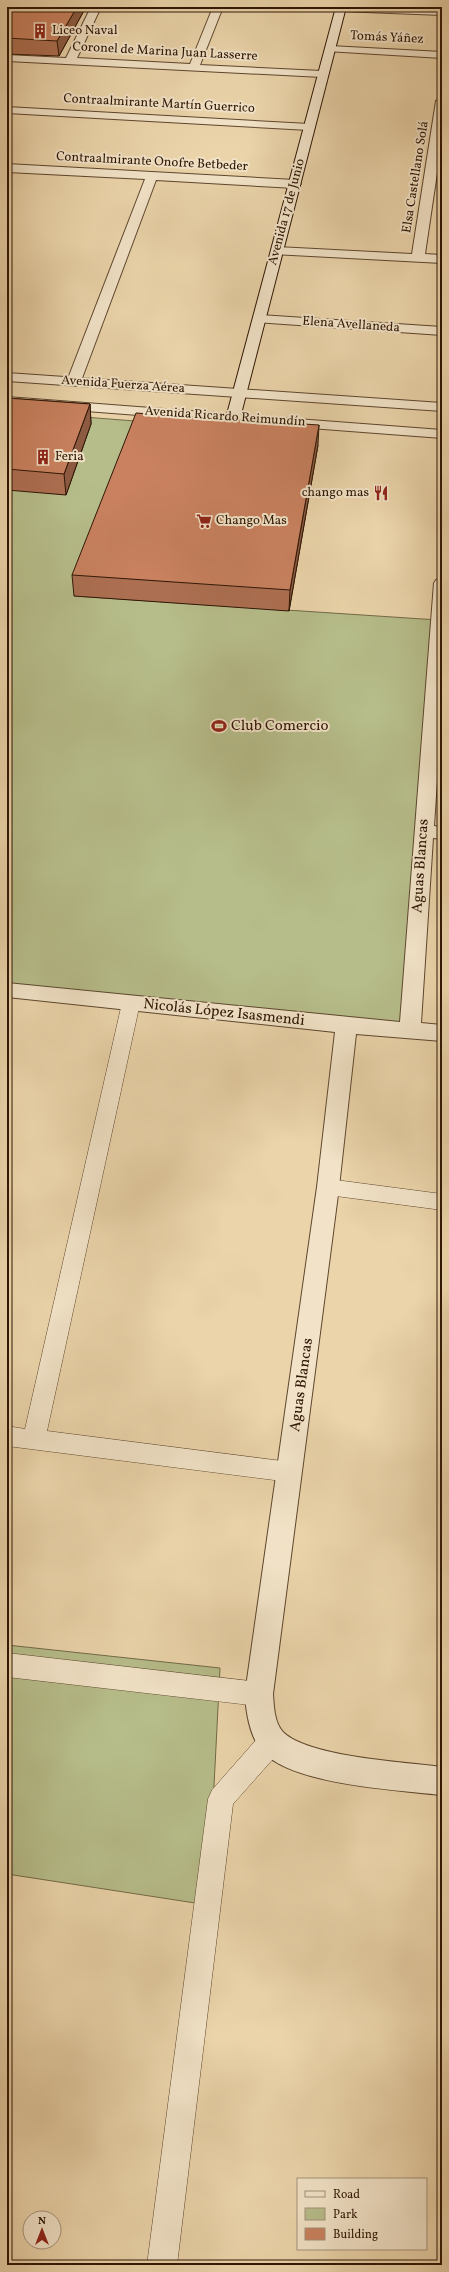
<svg xmlns="http://www.w3.org/2000/svg" width="449" height="2272" viewBox="0 0 449 2272" font-family="Vollkorn,serif">
	<style>
		.green { fill: #b6bd8a; stroke: #726a48 }
		.lines { fill: none; stroke-linecap: round; stroke-linejoin: round }
		.pedestrian-casing { stroke: #5d462e; stroke-width: 1 }
		.minor-casing { stroke: #5d462e; stroke-width: 2 }
		.tertiary-casing { stroke: #5d462e; stroke-width: 2 }
		.secondary-casing { stroke: #2e1605; stroke-width: 2 }
		.pedestrian { fill: #f2e3c8; fill-rule: evenodd }
		.minor { fill: #f2e3c8; fill-rule: evenodd }
		.tertiary { fill: #f2e3c8; fill-rule: evenodd }
		.secondary { fill: #f2e3c8; fill-rule: evenodd }
		.wall { fill: #ad6f52; stroke: #2e1605 }
		.shaded-wall { fill: #8d5a42; stroke: #2e1605 }
		.building { fill: #c9815f; stroke: #2e1605 }
		.labels { text-anchor: middle; dominant-baseline: central; stroke-width: 4; stroke-linejoin: round; paint-order: stroke }
		.far-poi-label { font-size: 13px; fill: #2e1605; stroke: #f2e3c8; text-anchor: start }
		.far-street-label { font-size: 13px; fill: #2e1605; stroke: #f2e3c8 }
		.poi-label { font-size: 15px; fill: #2e1605; stroke: #f2e3c8; text-anchor: start }
		.street-label { font-size: 15px; fill: #2e1605; stroke: #f2e3c8 }
	</style>
	<rect width="100%" height="100%" fill="#ebd4aa"/>
	<filter id="stains"><feTurbulence type="fractalNoise" baseFrequency=".005" numOctaves="4"/><feColorMatrix values="0 0 0 0 .2 0 0 0 0 .09 0 0 0 0 .02 0 0 0 .5 -.17"/></filter>
	<radialGradient id="worn" r=".72"><stop offset=".6" stop-color="#630" stop-opacity="0"/><stop offset="1" stop-color="#630" stop-opacity=".3"/></radialGradient>
	<path class="green" d="M7,411L135,421L74,596L438,620L410,1030L7,984Z
		M7,1645L220,1668L208,1905L7,1874Z"/>
	<g class="lines">
		<g class="pedestrian-casing">
			<path id="pedestrian" d="M131,996L137,998L140,1003L47,1431L290,1462L298,1465L301,1472L298,1479L290,1482L7,1446V1426L25,1429L122,1003L125,998Z
				M328,1179L442,1194V1210L328,1195L321,1193L318,1187L321,1181Z
				M7,1653L259,1682L268,1685L271,1694L268,1703L259,1706L7,1677Z
				M272,1729L281,1732L284,1741L281,1750L233,1804L177,2265H147L208,1799L212,1790L263,1732Z"/>
		</g>
		<g class="minor-casing">
			<path id="minor" d="M91,7H101L77,58L190,64L213,7H223L200,65L322,71L327,74L322,77L7,61V55L66,58Z
				M336,7L442,9V15L340,11L336,10Z
				M330,46L442,52V58L326,51V47Z
				M442,98V139L425,254L442,255V263L273,254L271,251L277,247L412,254L436,101Z
				M7,107L309,124L315,127L309,130L7,113Z
				M7,164L295,180L301,184L295,188L156,180L81,381L74,385L67,381L145,179L7,172Z
				M260,315L442,327V335L255,322L253,319Z
				M442,578V705L434,826L442,827V839L433,838L421,1023L442,1025V1041L356,1034L339,1187L273,1694C274,1706 274,1722 283,1732C308,1757 405,1762 442,1767V1795C397,1790 294,1785 263,1752C250,1738 246,1712 245,1694L317,1187L335,1032L7,997V983L400,1022L434,583L436,580Z"/>
		</g>
		<g class="tertiary-casing">
			<path id="tertiary" d="M7,373L442,403V411L7,381Z
				M7,397L442,430V438L7,405Z"/>
		</g>
		<g class="secondary-casing">
			<path id="secondary" d="M336,7H346L240,418L233,422L228,421L226,418Z"/>
		</g>
		<use href="#pedestrian" class="pedestrian"/>
		<use href="#minor" class="minor"/>
		<use href="#tertiary" class="tertiary"/>
		<use href="#secondary" class="secondary"/>
	</g>
	<path class="wall" d="M7,7H86L59,56L7,54Z
		M7,398L90,404L91,424L66,495L7,490Z
		M318,445L289,611L74,596L72,575Z"/>
	<path class="shaded-wall" d="M77,7H86L59,56L57,41Z
		M90,404L91,424L66,495L64,474Z
		M319,425L318,445L289,611L290,590Z"/>
	<path class="building" d="M7,7H77L57,41L7,38Z
		M7,398L90,404L64,474L7,469Z
		M136,413L319,425L290,590L72,575Z"/>
	<defs>
		<g id="building-bare" transform="scale(1.2)"><path d="M-4-6H4V6H1V3H-1V6H-4ZM-2.5-4.3h1.7v1.8h-1.7ZM.8-4.3h1.7v1.8H.8ZM-2.5-1h1.7V.8h-1.7ZM.8-1h1.7V.8H.8Z" fill="#8f2418" stroke="#f2e3c8" stroke-width="2.5" paint-order="stroke"/></g>
		<g id="restaurant-bare" transform="scale(1.2)"><path d="M-5-6h1v4h1v-4h1v4h1v-4h1v5L-1.5 .5V6h-2V.5L-5-1ZM5-6V6H3V1.5H1.5Q1.5-4 5-6Z" fill="#8f2418" stroke="#f2e3c8" stroke-width="2.5" paint-order="stroke"/></g>
		<g id="supermarket-bare" transform="scale(1.2)"><path d="M-6-5.5h2.5l.6 2H6L4.5 2H-2.5L-4.4-4H-6ZM-1.5 3.2a1.3 1.3 0 1 0 .1 0ZM3 3.2a1.3 1.3 0 1 0 .1 0Z" fill="#8f2418" stroke="#f2e3c8" stroke-width="2.5" paint-order="stroke"/></g>
		<g id="stadium-bare" transform="scale(1.2)"><path d="M0-5a6.5 5 0 1 0 0 10a6.5 5 0 1 0 0-10ZM-3.5-1.8h7v3.6h-7Z" fill="#8f2418" stroke="#f2e3c8" stroke-width="2.5" paint-order="stroke"/></g>
	</defs>
	<g fill-rule="evenodd">
		<use href="#building-bare" x="40" y="31"/>
		<use href="#building-bare" x="43" y="457"/>
		<use href="#restaurant-bare" x="381" y="493"/>
		<use href="#supermarket-bare" x="204" y="521"/>
		<use href="#stadium-bare" x="219" y="726"/>
	</g>
	<g class="labels">
		<g class="far-poi-label">
			<text x="52" y="31">Liceo Naval</text>
			<text x="55" y="457">Feria</text>
			<text x="369" y="493" text-anchor="end">chango mas</text>
			<text x="216" y="521">Chango Mas</text>
		</g>
		<g class="far-street-label">
			<text transform="translate(387 38) rotate(3)">Tomás Yáñez</text>
			<text transform="translate(165 52) rotate(3)">Coronel de Marina Juan Lasserre</text>
			<text transform="translate(159 104) rotate(3)">Contraalmirante Martín Guerrico</text>
			<text transform="translate(152 162) rotate(3)">Contraalmirante Onofre Betbeder</text>
			<text transform="translate(416 177) rotate(-81)">Elsa Castellano Solá</text>
			<text transform="translate(287 212) rotate(-75)">Avenida 17 de Junio</text>
			<text transform="translate(351 325) rotate(4)">Elena Avellaneda</text>
			<text transform="translate(123 385) rotate(4)">Avenida Fuerza Aérea</text>
			<text transform="translate(225 417) rotate(4)">Avenida Ricardo Reimundín</text>
		</g>
		<g class="poi-label">
			<text x="231" y="726">Club Comercio</text>
		</g>
		<g class="street-label">
			<text transform="translate(421 866) rotate(-86)">Aguas Blancas</text>
			<text transform="translate(224 1013) rotate(6)">Nicolás López Isasmendi</text>
			<text transform="translate(302 1385) rotate(-82)">Aguas Blancas</text>
		</g>
	</g>
	<rect width="449" height="2272" fill="none" stroke="#ebd4aa" stroke-width="24"/>
	<rect x="8" y="8" width="433" height="2256" fill="none" stroke="#2e1605" stroke-width="2"/>
	<rect x="12" y="12" width="425" height="2248" fill="none" stroke="#2e1605"/>
	<rect x="297" y="2178" width="130" height="72" fill="#f2e3c8" stroke="#a4917a"/>
	<rect x="305" y="2191" width="20" height="6" fill="#f2e3c8" stroke="#a4917a"/>
	<text x="333" y="2198" font-size="12" fill="#2e1605">Road</text>
	<rect x="305" y="2208" width="20" height="12" fill="#b6bd8a" stroke="#a4917a"/>
	<text x="333" y="2218" font-size="12" fill="#2e1605">Park</text>
	<rect x="305" y="2228" width="20" height="12" fill="#c9815f" stroke="#a4917a"/>
	<text x="333" y="2238" font-size="12" fill="#2e1605">Building</text>
	<g transform="translate(42 2230)"><circle r="19" fill="#f2e3c8" stroke="#a4917a"/>
	<path d="M0-3L7 15L0 10L-7 15Z" fill="#8f2418"/>
	<text y="-6" font-size="11" font-weight="bold" text-anchor="middle" fill="#2e1605">N</text>
	</g>
	<rect width="100%" height="100%" filter="url(#stains)"/>
	<rect width="100%" height="100%" fill="url(#worn)"/>
</svg>
